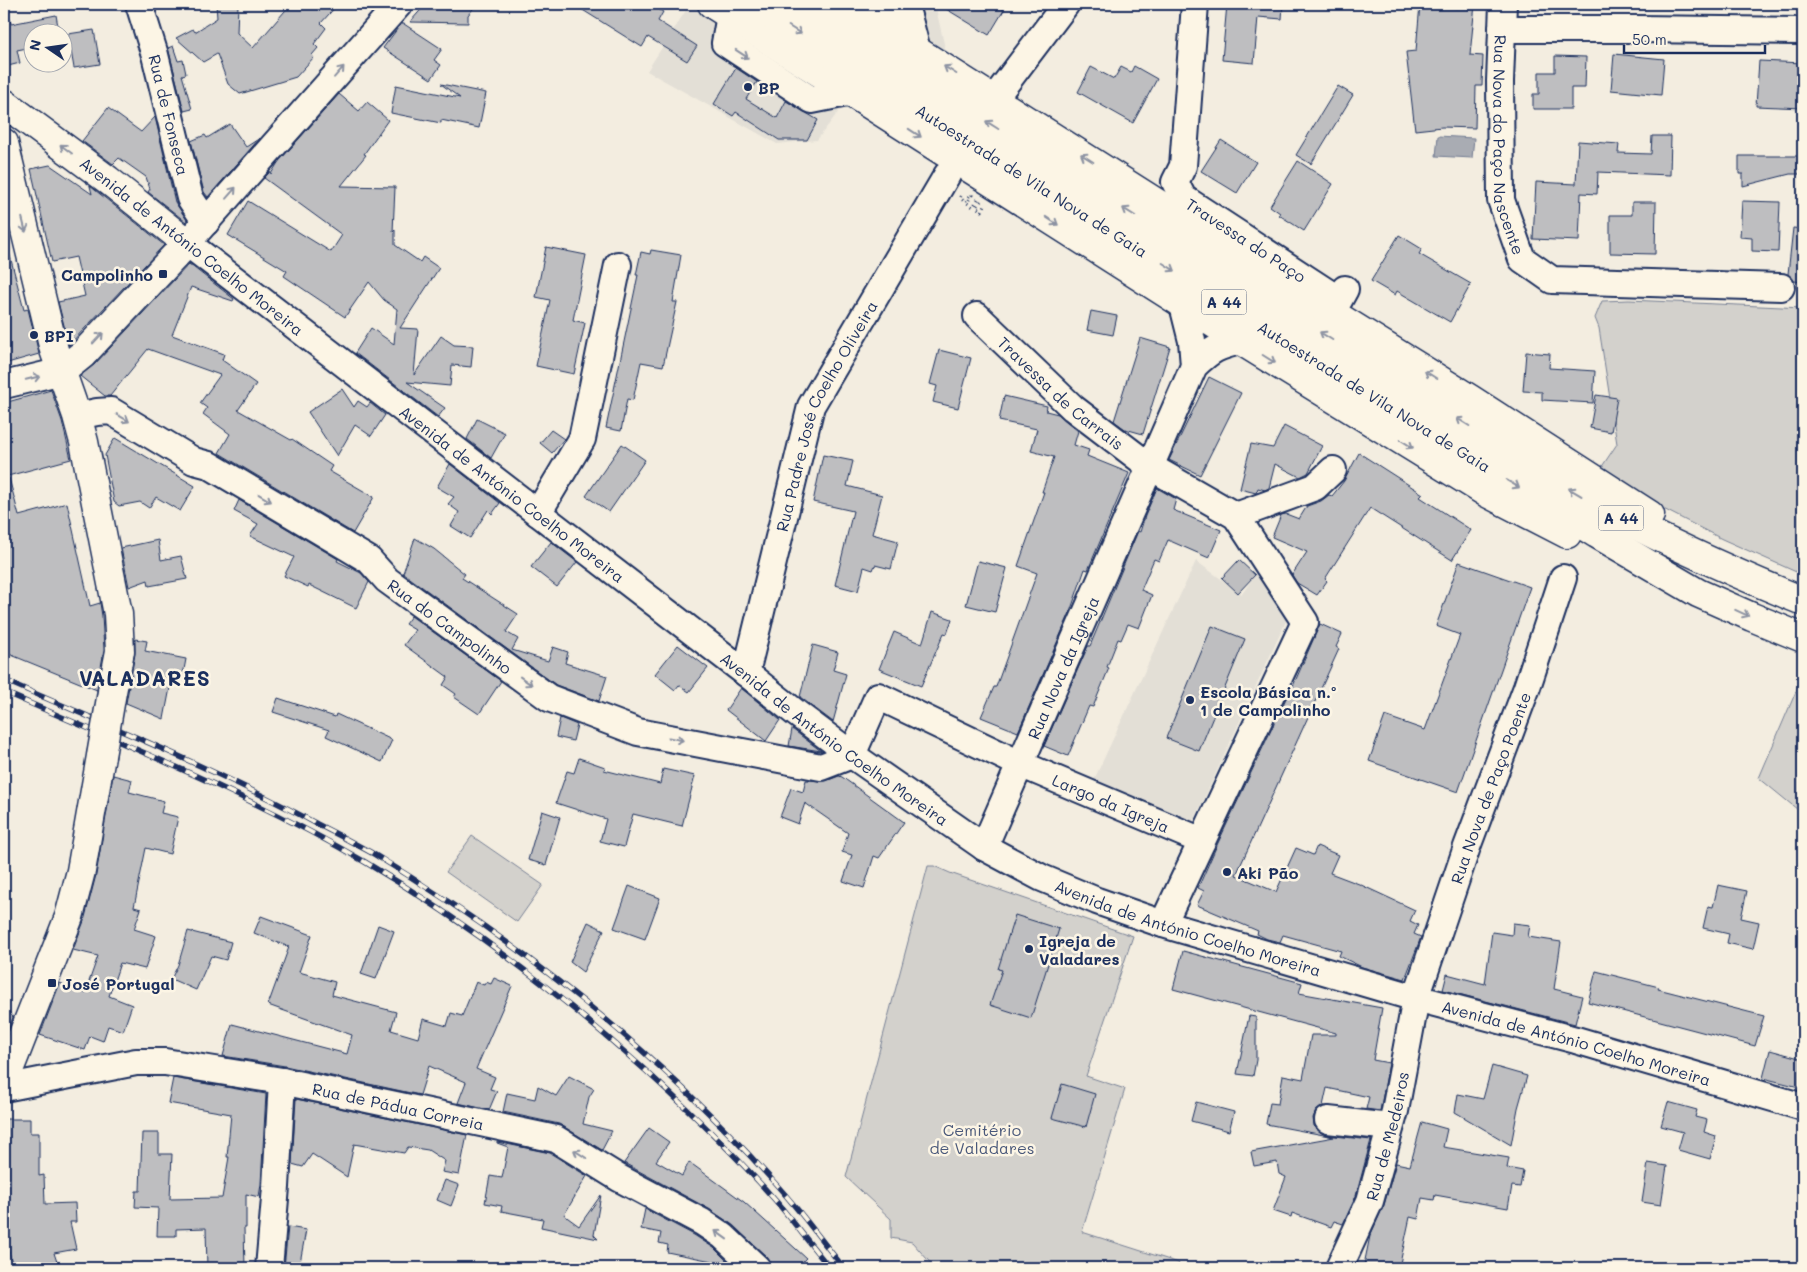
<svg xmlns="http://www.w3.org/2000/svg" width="1807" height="1272" viewBox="0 0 1807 1272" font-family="Mali,sans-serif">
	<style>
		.built { fill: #e3dfd6 }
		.green { fill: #d3d1cc; stroke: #778095 }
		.water { fill: #a9acb3; stroke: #707a91 }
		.building { fill: #bebec0; stroke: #1b2f5e }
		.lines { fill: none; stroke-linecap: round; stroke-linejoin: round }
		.minor-casing { stroke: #1b2f5e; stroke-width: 30 }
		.major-casing { stroke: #1b2f5e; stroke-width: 31 }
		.highway-casing { stroke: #1b2f5e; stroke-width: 31 }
		.path { stroke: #1b2f5e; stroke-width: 3; stroke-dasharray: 1 4; stroke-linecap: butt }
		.minor { stroke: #fcf5e5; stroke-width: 26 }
		.major { stroke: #fcf5e5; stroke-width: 28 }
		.highway { stroke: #fcf5e5; stroke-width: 28 }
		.rail-casing { stroke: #1b2f5e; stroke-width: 5.5 }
		.rail { stroke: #fcf5e5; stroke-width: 4; stroke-dasharray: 11; stroke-linecap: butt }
		.major-bridge-casing { stroke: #1b2f5e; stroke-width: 31; stroke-linecap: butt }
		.major-bridge { stroke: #fcf5e5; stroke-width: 28 }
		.oneway { stroke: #8c92a2 }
		.poi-dot { fill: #1b2f5e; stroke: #fcf5e5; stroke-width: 2 }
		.labels { text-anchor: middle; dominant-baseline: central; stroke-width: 5; stroke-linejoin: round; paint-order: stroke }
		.shield { fill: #fcf5e5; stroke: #5e6a86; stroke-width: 1 }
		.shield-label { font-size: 15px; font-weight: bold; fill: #1b2f5e }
		.poi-label { font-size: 16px; font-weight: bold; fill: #1b2f5e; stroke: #fcf5e5; text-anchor: start }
		.street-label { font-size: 16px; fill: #1b2f5e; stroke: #fcf5e5 }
		.park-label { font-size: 16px; fill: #49587a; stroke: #fcf5e5 }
		.district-label { font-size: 21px; font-weight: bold; letter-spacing: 1px; fill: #1b2f5e; stroke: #fcf5e5 }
	</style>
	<rect width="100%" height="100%" fill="#f3ede0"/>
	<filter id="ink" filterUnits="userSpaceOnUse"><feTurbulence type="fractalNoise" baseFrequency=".02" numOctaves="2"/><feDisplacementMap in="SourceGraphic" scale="10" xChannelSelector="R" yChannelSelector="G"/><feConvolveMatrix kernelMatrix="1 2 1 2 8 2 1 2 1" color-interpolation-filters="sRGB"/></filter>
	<g filter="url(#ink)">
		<path class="built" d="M690,4L845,103L817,140L777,144L647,71Z
			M863,4H935L947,57Z
			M1196,561L1242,594L1257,572L1287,619L1192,825L1093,782Z"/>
		<path class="green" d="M1629,300L1803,308V575L1722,539L1646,500L1599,471L1617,444L1599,328L1595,318L1602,301Z
			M1803,675V814L1759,778Z
			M472,836L543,885L517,922L446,872Z
			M928,866H934L950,873L1133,936L1086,1076L1125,1089L1082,1232L1179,1263L1176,1268H935L912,1242L891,1238V1219L846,1177Z"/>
		<path class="water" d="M1438,136L1474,138L1472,158L1436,156Z"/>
		<path class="building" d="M216,4H238L237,33L253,48L291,4H338L321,23L326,28L314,44L318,48L312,55L314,57L296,77L240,94L228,84L217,54L203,62L176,38L193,29L195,32L217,18Z
			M426,4H477L468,15V23L410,22Z
			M573,4H650L663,12L658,21L697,46L687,61L648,37L642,47Z
			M938,4H994L1004,10L989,35Z
			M1227,4H1283L1282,19L1258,17L1254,63L1222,60Z
			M1420,4L1458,8L1459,4H1475L1470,55L1483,56L1482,86H1476L1475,128L1442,127L1415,130L1406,52L1416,51Z
			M56,15L59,32H32V47L17,50L20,63L4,67V20L10,19L11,24Z
			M401,24H404L442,49L434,60L441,65L431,79L383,48Z
			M94,30L100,64L74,68L68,34Z
			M173,46L178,61L183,60L186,74L182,75L192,109L184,111L168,48Z
			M1614,54L1664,59L1661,95L1611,90Z
			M1555,56L1586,57L1585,88H1571V109H1533V94H1539V72H1555Z
			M1759,61L1803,63V108L1756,106Z
			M1134,66L1157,79L1133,123L1078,92L1091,67L1114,79L1121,67L1131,72Z
			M736,68L757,82L746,99L777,118L786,101L818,120L807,140H779L736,112L733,116L714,104Z
			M441,84L486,93L479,128L441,120V123L391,113L396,85L460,98Z
			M1338,86L1353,95L1311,164L1296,155Z
			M339,94L359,111L367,102L388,120L364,154L366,155L341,186L395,187L393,232L395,230V245L420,262L423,257L439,268L400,328L418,329L414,375L441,336L454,345L473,346L471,367L452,365L450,386L407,382L445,408L438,417L355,353L371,328L394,344L397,309L384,300L369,282L345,317L284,276L287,271L228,235L248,201L331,252L342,235L264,178L270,172L271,174L279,161Z
			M108,108L141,132L155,117L175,202L187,220L186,222L148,192L150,189L146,177L119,158L113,164L82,141Z
			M230,124L246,147L260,138L208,197L204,192L191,141L205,135L207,138Z
			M1652,136H1671L1670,175L1598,172L1597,194L1581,193L1579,241L1533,239L1536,182L1576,184L1578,141L1619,144L1618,153L1651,154Z
			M1221,140L1256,162L1237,193L1201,171Z
			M1739,156H1803V174H1790L1743,186V174H1739Z
			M1298,161L1333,184L1304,231L1279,215L1280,213L1270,206Z
			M50,165L92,194L90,186L164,245L69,345L58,302L85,296L76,257L52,262L31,169Z
			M1742,201L1780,202L1778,252L1752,251V238L1740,237Z
			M1632,202H1656L1655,254L1610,253V215H1632Z
			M1793,228L1803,229V282L1794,281L1788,274Z
			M1399,235L1422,249L1419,254L1471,284L1450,322L1397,291L1395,295L1371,281Z
			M546,247L586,255L573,320L585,323L574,374L536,366L550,300L536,297Z
			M651,250L681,255L673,302H677L663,366L641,362L633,400L627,399L621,431L606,428L638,275H636L641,252L650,254Z
			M4,252H9L24,310L28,309L39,354L4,364Z
			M189,264L234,299L233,301L191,287L172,335L224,354L222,360L256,384L238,410L291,440L292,439L332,466L329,471L374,497L353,533L219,453L230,434L203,414L207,408L200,403L220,375L148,349L110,396H105L80,376L94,365Z
			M1091,311L1117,316L1113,335L1087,330Z
			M1140,338L1170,347L1143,434L1125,429L1114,421Z
			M939,350L971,358L958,408L933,402L937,386L930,384Z
			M1526,352L1550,354L1549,368L1595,371L1593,403L1542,400V392L1523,391Z
			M1209,377L1241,393L1200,475L1169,460Z
			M342,389L354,407L358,401L367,407L370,403L385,415L371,436L355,425L337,456L308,412Z
			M51,390L62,421L71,459L4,477V403Z
			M1596,395L1617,398L1611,432L1590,428Z
			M1004,396L1047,406L1046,411L1058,414L1078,431L1074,445L1089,450L1087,456L1129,473L1088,570L1085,569L1069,615L1018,732L981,717L994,687H996L1037,573L1018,566L1044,492H1042L1054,457L1031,451L1037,429L999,421Z
			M477,419L505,433L491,458L467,439Z
			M1284,426L1322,446L1308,473L1300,477L1275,464L1269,488L1265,490L1258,488L1256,493L1240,489L1251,444L1273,448Z
			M551,430L564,439L552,453L540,443Z
			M115,438L195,486L180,511L156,497L149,508L140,502L119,506L114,502L105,455Z
			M622,444L645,460L609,512L586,496Z
			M1359,453L1423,494L1420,497L1471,530L1452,560L1370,508L1325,579L1327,581L1317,595L1297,583L1292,575L1307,552L1272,537L1281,515L1286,514L1299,519L1307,506L1321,501L1329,495L1332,496L1344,481Z
			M823,455L853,461L847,486L882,495L872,534L898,541L891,569L875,565L873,570L864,567L858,591L835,585L853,511L813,502Z
			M450,464L500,503L492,514L488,510L470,538L451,526L459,512L448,504L454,497L437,487Z
			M9,478L19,516L67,503L90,606L100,603L102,616L104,650L97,690L4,652V479Z
			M1157,488L1176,499L1173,510L1221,530L1209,558L1168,540L1159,561L1154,559L1141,590L1152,595L1139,628L1128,624L1121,640L1118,639L1107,667L1109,668L1093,707L1089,706L1068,756L1044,746L1088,646H1090L1138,531L1140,532L1145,516Z
			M239,500L338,559L337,561L361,573L369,582L356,608L309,585L308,587L284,576L294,557L250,536L258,524L234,511Z
			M415,538L434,549L465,574L462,578L518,614L506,632L518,639L512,650L548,661L553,647L568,652L565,663L607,676L599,701L556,685L403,573Z
			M158,540L161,560L181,556L187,579L149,586L148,580L129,587L121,548Z
			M551,542L577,562L557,587L531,567Z
			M1239,560L1255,575L1238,593L1222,578Z
			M978,561L1007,568L995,612L966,605Z
			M1459,562L1530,587L1458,792L1369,761L1385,716L1425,730L1460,635L1436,626Z
			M932,612L952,619L947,634L944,633L921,686L879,669L894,632L922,644Z
			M411,616L501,681L479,714L454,697L456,694L443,685L448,677L404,645L415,630L405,624Z
			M1320,624L1342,634L1336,647L1339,649L1236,875L1276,892L1296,848L1313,855L1317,846L1338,855L1330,873L1359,884L1415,910L1410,921L1418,925L1414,934L1421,937L1405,979L1362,967L1339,956L1341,951L1283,935L1280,942L1267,939L1257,934L1258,931L1197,905L1204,891L1198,888L1217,845L1289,692L1290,693Z
			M1212,626L1245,639L1199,751L1166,738Z
			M135,639L147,641L145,651L186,659L183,675L173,672L164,719L126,703L135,654Z
			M678,645L708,668L689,692L679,685L675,690L655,674Z
			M813,645L838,652L833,670L846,674L833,722L800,697Z
			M741,688L780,720L766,741L726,710Z
			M278,698L335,717L336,714L392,740L382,762L326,736L329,730L273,712Z
			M560,718L577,725L573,741L556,737Z
			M792,729L821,751L789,746Z
			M579,758L605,767L604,770L660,784L663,769L695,776L682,826L633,814L624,847L600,841L606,819L556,803L567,771L574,773Z
			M113,775L132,780L129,792L164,801L161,813L178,817L170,854L146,848L134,907L141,909L134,929L156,936L145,969L120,963L109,996L132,1005L123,1031L108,1026L103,1041L90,1036L85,1050L40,1035L60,983L85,993L98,956L73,950L84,921L96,875Z
			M839,776L842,777L904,822L879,858L874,856L864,888L843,881L852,855L842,852L848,833L805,803L798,824L780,817L791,788L803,792L806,780L826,781Z
			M542,811L560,817L546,865L528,860Z
			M1718,885L1747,891L1741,918L1759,922L1753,949L1727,943L1729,934L1703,928L1708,906L1713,907Z
			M629,886L660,898L645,939L614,928Z
			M1015,915L1059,929L1031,1018L990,1005L1002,970L998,969Z
			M261,916L312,935L299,972L335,982L332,995L396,1012L391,1030L418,1038L423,1019L447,1026L451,1013L462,1016L476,982L484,985L486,982L491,984L494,978L512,986L476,1069L495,1077L490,1089L497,1091L489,1110L458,1103L466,1082L429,1066L420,1095L285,1066L223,1056L232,1024L347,1054L352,1035L268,1005L289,947L254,933Z
			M588,922L604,930L583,972L570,962Z
			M1513,923L1530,925L1528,937L1561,942L1554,989L1582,996L1575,1024L1443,990L1447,974L1485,984L1492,932L1512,935Z
			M378,925L394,931L376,979L361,974Z
			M188,931L231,942L226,960L211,956L196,990L171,979L178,965Z
			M1183,951L1302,983L1299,993L1382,1008L1373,1060L1389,1063L1380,1111L1366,1109L1369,1097L1327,1088L1323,1106L1316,1111L1313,1118L1314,1126L1320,1132L1326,1135L1371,1140L1356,1196L1343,1224L1334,1221L1331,1227L1292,1213L1291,1217L1273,1211L1286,1177L1279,1174L1277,1162L1254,1166L1251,1152L1334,1137L1266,1124L1270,1103L1278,1104L1283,1075L1303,1079L1311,1035H1336V1033L1173,989Z
			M1596,971L1659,987L1658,989L1764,1016L1755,1046L1588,1002Z
			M4,1007L13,1017L7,1034L4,1033Z
			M1249,1016L1256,1017V1060L1253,1076L1237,1074Z
			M1770,1050L1803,1059V1088L1763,1078Z
			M1492,1066L1527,1076L1518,1108L1511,1145L1455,1112L1458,1094L1483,1099Z
			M569,1076L594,1089L589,1097L583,1124L612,1131L602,1150L559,1124L503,1112L507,1093L535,1099L538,1086L556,1096Z
			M173,1078L266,1094L261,1184L259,1197L246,1194V1228H244L245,1268H207L206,1228L176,1229V1236H157L158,1208L135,1207L136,1191H140L142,1133H159V1154H172L170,1199L222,1198L229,1157H227L231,1114L168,1103Z
			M1062,1084L1095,1094L1086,1127L1052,1118Z
			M296,1099L467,1135L459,1175L442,1172L445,1161L428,1150L408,1147L404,1153L354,1144L347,1177L312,1154L303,1167L292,1164Z
			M1196,1102L1234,1112L1229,1131L1191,1121Z
			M1668,1102L1697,1110L1695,1117L1707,1120L1704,1132L1716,1136L1710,1159L1678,1150L1683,1132L1661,1126Z
			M4,1119H30V1133H39V1176L44,1175L45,1204L75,1203L76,1222H70L76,1249L54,1253L59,1268H13L4,1230V1186H8L7,1148L4,1149Z
			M1422,1122L1447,1129L1443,1147L1509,1158L1507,1168L1523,1171L1520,1187L1512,1186L1508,1208L1435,1195L1434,1200L1422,1198L1418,1219L1410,1217L1399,1268H1380L1364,1265L1370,1236L1384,1205L1396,1163L1410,1166Z
			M649,1128L669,1142L656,1161L682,1176L689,1162L744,1202L806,1258L796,1268H772L771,1263L767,1257L731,1224L709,1209L624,1163Z
			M497,1142L550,1153L587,1176L564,1215L579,1226L601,1195L594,1235L598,1239L541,1227L543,1219L501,1211L502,1206L485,1203L490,1176L502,1178L508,1147L497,1143Z
			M1648,1163L1667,1166L1661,1205L1642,1202Z
			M445,1180L459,1185L451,1206L437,1200Z
			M645,1209L694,1235L714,1248L734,1268H708L712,1261L667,1252L668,1245L659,1243L661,1233L641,1229Z
			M288,1227L306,1230L299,1268H284Z"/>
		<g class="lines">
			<g class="minor-casing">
				<g id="minor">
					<path id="s1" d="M139,4L155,55L190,198L206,222"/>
					<path id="s2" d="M399,4L187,243L746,673L796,713L852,755L984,847L1042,878L1097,901L1163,924L1416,998L1576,1040L1803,1107"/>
					<path d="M888,4L908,16L917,50"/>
					<path id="s3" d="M1195,4L1183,166L1175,182L1183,198L1339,300L1345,289"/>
					<path id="s4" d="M1503,4L1500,81L1501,200L1522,259L1552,280L1781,287"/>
					<path d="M730,15L725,43L812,100L852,92"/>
					<path d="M1502,29H1637L1803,31"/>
					<path d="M1000,91L1066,4"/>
					<path d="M1183,305L1192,341L1194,366"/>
					<path id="s5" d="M977,316L1073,408L1149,466L1236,516L1305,622L1163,924"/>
					<path d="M4,385L62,371"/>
					<path id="s6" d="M77,416L97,412L111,411L194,461L209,465L369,560L387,580L549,698L638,732L821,767L852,755L878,696L1020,764L1202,841"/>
					<path d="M538,513L582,439L618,265"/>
					<path d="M1236,516L1315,487L1333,470"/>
					<path id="s7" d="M746,673L811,406L947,175"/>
					<path id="s8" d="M984,847L1194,366C1211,350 1217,346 1241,341"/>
					<path id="s9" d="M4,1088L136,1062H165L282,1081L556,1139L619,1178L702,1222L723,1236L757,1268"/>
					<path d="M1328,1120L1390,1127"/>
					<path d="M269,1268L276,1187L282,1081"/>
					<path id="s10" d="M1339,1268L1370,1201L1395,1111L1416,998L1467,847L1527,687L1563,578"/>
				</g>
			</g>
			<g class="major-casing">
				<path id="major" d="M4,103L108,180L187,243L83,354L62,371
					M4,143L54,350L77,416L84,442L118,614L120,651L112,692
					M4,1083L69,917L81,871L101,756"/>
			</g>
			<g class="highway-casing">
				<g id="highway">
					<path d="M712,4L1241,341L1487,493L1567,534"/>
					<path id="s11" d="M754,4L1302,351L1597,534L1698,593L1752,617L1803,638"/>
					<path d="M801,4L1586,499C1656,538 1729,571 1803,601"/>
					<path d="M843,4L1250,262L1470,399L1650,515"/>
				</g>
			</g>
			<path class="path" d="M961,196L960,198L965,202L971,194L972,195L967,203L973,207L978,199
				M981,201L976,207L982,211L985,205"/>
			<use href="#minor" class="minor"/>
			<use href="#major" class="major"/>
			<use href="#highway" class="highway"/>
			<g class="rail-casing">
				<path id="rail" d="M4,680C109,726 216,769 317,824C335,833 354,843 372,853C524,945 665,1058 782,1191C804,1216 823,1243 844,1268
					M4,692C126,745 250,795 365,862C465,921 558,992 645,1070C690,1111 735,1154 775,1200C794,1222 811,1246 830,1268"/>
			</g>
			<use href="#rail" class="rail"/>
			<g class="major-bridge-casing">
				<path id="major-bridge" d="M101,756L112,692"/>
			</g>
			<use href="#major-bridge" class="major-bridge"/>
		</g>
		<defs><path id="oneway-shaft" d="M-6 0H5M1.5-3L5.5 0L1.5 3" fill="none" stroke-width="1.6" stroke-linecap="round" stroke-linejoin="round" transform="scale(1.25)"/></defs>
		<g class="oneway">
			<use href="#oneway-shaft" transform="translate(795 30) rotate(32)"/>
			<use href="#oneway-shaft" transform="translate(742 54) rotate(33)"/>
			<use href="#oneway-shaft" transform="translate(950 70) rotate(-148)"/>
			<use href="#oneway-shaft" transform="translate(339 72) rotate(-49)"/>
			<use href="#oneway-shaft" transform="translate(992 125) rotate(-148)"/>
			<use href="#oneway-shaft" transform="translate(915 133) rotate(33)"/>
			<use href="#oneway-shaft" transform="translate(66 149) rotate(-143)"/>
			<use href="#oneway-shaft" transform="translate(1087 158) rotate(-148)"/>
			<use href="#oneway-shaft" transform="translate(231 193) rotate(-49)"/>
			<use href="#oneway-shaft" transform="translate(1129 212) rotate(-148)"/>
			<use href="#oneway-shaft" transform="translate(1052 221) rotate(33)"/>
			<use href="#oneway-shaft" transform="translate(24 225) rotate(76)"/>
			<use href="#oneway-shaft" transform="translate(1169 267) rotate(32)"/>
			<use href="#oneway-shaft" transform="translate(1326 336) rotate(-148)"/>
			<use href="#oneway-shaft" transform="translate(98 338) rotate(-47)"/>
			<use href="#oneway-shaft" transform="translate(1269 359) rotate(32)"/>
			<use href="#oneway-shaft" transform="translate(1431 375) rotate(-148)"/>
			<use href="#oneway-shaft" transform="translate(33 378) rotate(-14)"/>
			<use href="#oneway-shaft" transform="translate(123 418) rotate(31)"/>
			<use href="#oneway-shaft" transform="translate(1463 422) rotate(-148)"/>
			<use href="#oneway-shaft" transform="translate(1407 444) rotate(32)"/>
			<use href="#oneway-shaft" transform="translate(1513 484) rotate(31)"/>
			<use href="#oneway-shaft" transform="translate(1575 492) rotate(-149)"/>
			<use href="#oneway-shaft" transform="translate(265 498) rotate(31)"/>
			<use href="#oneway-shaft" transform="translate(1742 613) rotate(25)"/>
			<use href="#oneway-shaft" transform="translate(526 681) rotate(36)"/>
			<use href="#oneway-shaft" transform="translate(676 739) rotate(11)"/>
			<use href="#oneway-shaft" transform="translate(580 1154) rotate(-148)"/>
			<use href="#oneway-shaft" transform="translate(721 1235) rotate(-144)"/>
		</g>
	</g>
	<g class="poi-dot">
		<circle cx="748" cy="87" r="5"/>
		<rect x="158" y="269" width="10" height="10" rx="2.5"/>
		<circle cx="34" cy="335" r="5"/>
		<circle cx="1190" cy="700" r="5"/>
		<circle cx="1227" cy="872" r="5"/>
		<circle cx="1029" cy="949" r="5"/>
		<rect x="47" y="978" width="10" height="10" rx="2.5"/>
	</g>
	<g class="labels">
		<g class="shield">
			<rect x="1201.5" y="289.5" width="45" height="25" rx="4"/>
			<rect x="1598.5" y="505.5" width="45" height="25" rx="4"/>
		</g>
		<g class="shield-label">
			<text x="1224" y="302">A 44</text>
			<text x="1621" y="518">A 44</text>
		</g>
		<g class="poi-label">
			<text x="758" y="87">BP</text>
			<text x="153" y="274" text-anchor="end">Campolinho</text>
			<text x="44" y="335">BPI</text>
			<text x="1200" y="691">Escola Básica n.º<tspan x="1200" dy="18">1 de Campolinho</tspan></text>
			<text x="1237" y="872">Aki Pão</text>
			<text x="1039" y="940">Igreja de<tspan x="1039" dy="18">Valadares</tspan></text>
			<text x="62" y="983">José Portugal</text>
		</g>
		<g class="street-label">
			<text stroke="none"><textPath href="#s1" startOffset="115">Rua de Fonseca</textPath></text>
			<text stroke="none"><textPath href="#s4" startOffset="142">Rua Nova do Paço Nascente</textPath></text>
			<text stroke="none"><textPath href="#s11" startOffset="329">Autoestrada de Vila Nova de Gaia</textPath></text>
			<text stroke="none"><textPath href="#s3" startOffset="274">Travessa do Paço</textPath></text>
			<text transform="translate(192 246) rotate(38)">Avenida de António Coelho Moreira</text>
			<text stroke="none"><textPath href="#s5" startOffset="114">Travessa de Carrais</textPath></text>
			<text stroke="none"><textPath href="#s11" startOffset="734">Autoestrada de Vila Nova de Gaia</textPath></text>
			<text stroke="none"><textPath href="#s7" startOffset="271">Rua Padre José Coelho Oliveira</textPath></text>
			<text stroke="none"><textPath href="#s2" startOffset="730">Avenida de António Coelho Moreira</textPath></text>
			<text stroke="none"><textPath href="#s6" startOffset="438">Rua do Campolinho</textPath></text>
			<text stroke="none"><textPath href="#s8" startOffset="196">Rua Nova da Igreja</textPath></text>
			<text stroke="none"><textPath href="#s2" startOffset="1135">Avenida de António Coelho Moreira</textPath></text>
			<text stroke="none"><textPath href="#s10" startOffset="505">Rua Nova de Paço Poente</textPath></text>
			<text stroke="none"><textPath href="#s6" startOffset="1196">Largo da Igreja</textPath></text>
			<text stroke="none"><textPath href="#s2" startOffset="1540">Avenida de António Coelho Moreira</textPath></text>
			<text stroke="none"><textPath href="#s2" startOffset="1945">Avenida de António Coelho Moreira</textPath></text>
			<text stroke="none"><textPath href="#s9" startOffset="401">Rua de Pádua Correia</textPath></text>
			<text stroke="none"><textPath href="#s10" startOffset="141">Rua de Medeiros</textPath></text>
		</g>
		<g class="park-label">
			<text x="982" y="1129">Cemitério<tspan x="982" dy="18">de Valadares</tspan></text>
		</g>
		<g class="district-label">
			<text x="145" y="677">VALADARES</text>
		</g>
	</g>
	<rect width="1807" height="1272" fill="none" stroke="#fcf5e5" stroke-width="20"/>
	<rect x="10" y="10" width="1787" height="1252" fill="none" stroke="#1b2f5e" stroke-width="2" filter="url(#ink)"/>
	<g transform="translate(48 48) rotate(283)"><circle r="24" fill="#fcf5e5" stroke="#a2a6af"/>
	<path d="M0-4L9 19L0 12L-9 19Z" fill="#1b2f5e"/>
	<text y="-8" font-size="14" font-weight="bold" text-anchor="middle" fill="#1b2f5e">N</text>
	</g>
	<path d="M1624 45v8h141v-8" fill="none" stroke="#1b2f5e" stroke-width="2.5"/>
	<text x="1632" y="45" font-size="15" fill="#1b2f5e" stroke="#fcf5e5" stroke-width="4" paint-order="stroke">50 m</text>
</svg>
